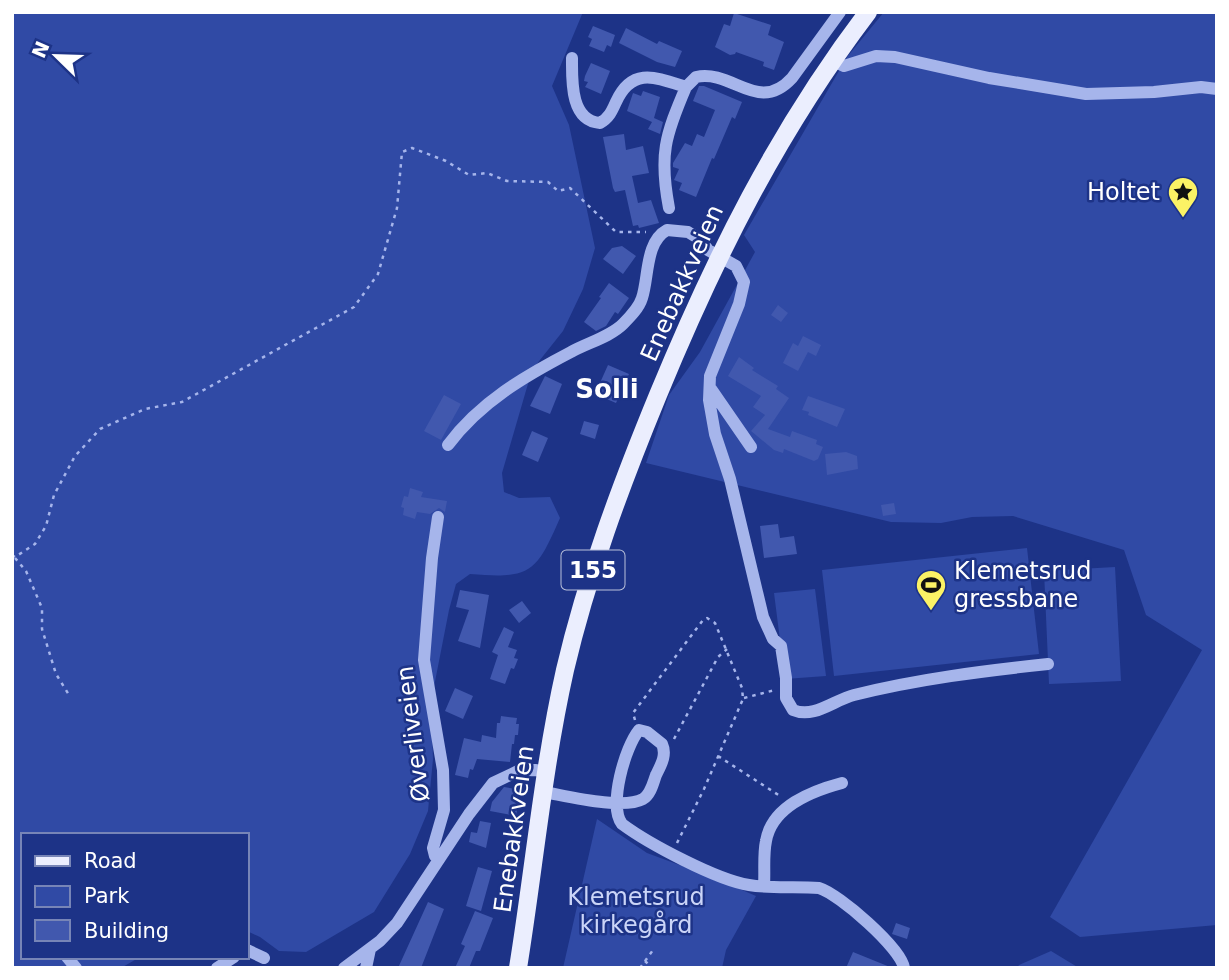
<svg xmlns="http://www.w3.org/2000/svg" width="1229" height="980" viewBox="0 0 1229 980" font-family="'DejaVu Sans',sans-serif">
	<style>
		.green { fill: #304aa5 }
		.building { fill: #4158ae }
		.lines { fill: none; stroke-linecap: round; stroke-linejoin: round }
		.path { stroke: #a6b5eb; stroke-width: 2.5; stroke-dasharray: 3.5 5; stroke-linecap: butt }
		.minor { stroke: #a6b5eb; stroke-width: 12 }
		.major { stroke: #ebeefe; stroke-width: 18 }
		.labels { text-anchor: middle; dominant-baseline: central; stroke-width: 5; stroke-linejoin: round; paint-order: stroke }
		.shield { fill: #1d3387; stroke: #bbc2db; stroke-width: 2 }
		.shield-label { font-size: 23px; font-weight: bold; fill: #fff }
		.poi-label { font-size: 24px; fill: #fff; stroke: #1d3387; text-anchor: end }
		.street-label { font-size: 24px; fill: #fff; stroke: #1d3387 }
		.park-label { font-size: 24px; fill: #cbd5f8; stroke: #1d3387 }
		.neighbourhood-label { font-size: 26px; font-weight: bold; fill: #fff; stroke: #1d3387 }
	</style>
	<rect width="100%" height="100%" fill="#1d3387"/>
	<path class="green" d="M12,12H583L552,86L569,125L595,248L583,289L563,331L532,370L502,473L504,492L519,498L550,497L560,518C536,573 531,579 470,574L456,584L449,610L431,702L433,759L428,811L410,854L374,912L306,952L279,951L260,937L247,931V835H23V957H140L121,968H12Z
		M884,12H1217V925L1080,937L1050,917L1202,650L1146,615L1124,550L1013,516L972,517L941,523L891,522L646,463L669,395L700,352L755,252L744,235L847,57Z
		M1027,548L1039,654L834,676L822,570Z
		M1115,567L1121,681L1049,684L1044,571Z
		M815,589L826,676L785,679L774,593Z
		M597,819L647,853L712,877L756,896L726,950L722,968H563Z
		M1051,951L1079,968H1017L1019,965Z"/>
	<path class="building" d="M734,13L771,25L768,35L784,42L774,70L763,66L764,62L736,52L735,54L730,55L715,47L724,24L730,26Z
		M593,26L615,35L611,47L607,45L604,52L589,46L592,39L588,37Z
		M626,28L657,44L659,41L682,51L675,67L657,62L619,43Z
		M591,63L610,71L601,94L585,87L588,82L584,81L585,76Z
		M699,86H704L742,102L735,119L732,117L714,159L712,158L696,197L679,190L682,183L674,180L679,169L673,167V163L685,143L692,146L697,134L704,137L715,110L693,101Z
		M643,91L660,97L654,118L663,122L660,134L648,129L652,122L627,111L633,93L641,96Z
		M624,134L626,150L643,146L649,173L632,176L638,203L651,200L659,223L639,228L638,225L633,226L625,190L615,192L613,188L603,137Z
		M622,246L636,256L623,274L603,259L612,248Z
		M609,283L629,298L618,314L615,312L606,326L596,331L584,322L601,298L599,297Z
		M778,305L788,313L781,322L771,315Z
		M803,336L821,345L816,356L808,352L798,371L783,363L793,343L798,346Z
		M739,357L754,368L752,370L778,386L776,389L789,398L768,429L790,437L792,431L817,440L816,444L823,447L818,459L814,461L784,449L783,453L774,450L751,431L765,415L753,407L761,396L728,376Z
		M608,365L629,374L616,403L595,394Z
		M545,376L562,384L550,414L530,406Z
		M444,395L461,404L441,440L424,431Z
		M808,396L845,409L837,427L808,415L809,412L802,410Z
		M584,421L599,425L595,439L580,434Z
		M532,431L548,438L538,462L522,455Z
		M846,452L857,456L858,469L827,475L825,454Z
		M410,488L423,492L421,497L447,501L445,512L439,508L430,514L417,512L415,519L403,515L404,508L401,507L404,496L408,497Z
		M894,503L896,514L883,516L881,505Z
		M778,524L780,538L794,536L797,554L764,558L760,526Z
		M460,590L489,595L480,648L458,641L469,610L456,607Z
		M522,601L531,613L519,623L509,610Z
		M504,627L514,632L508,647L517,650L514,658L518,659L514,669L511,668L505,684L490,679L498,655L492,652Z
		M455,688L473,696L463,719L445,711Z
		M501,716L517,718L516,724H519L518,735H515L514,744H512L510,762L477,759L473,770L470,769L468,778L455,775L464,738L481,742L482,735L496,738L497,723H500Z
		M504,787L516,789L515,792L520,793L516,816L490,811L492,802Z
		M480,821L491,823L486,848L469,842L471,832L477,833Z
		M478,867L492,871L481,911L466,906Z
		M428,902L444,909L421,968H398Z
		M475,911L493,918L480,951H476L469,968H455L465,946L461,944Z
		M896,923L910,928L907,939L892,934Z
		M853,952L890,967V968H846Z"/>
	<g class="lines">
		<path class="path" d="M12,555L15,557L35,544L46,526L54,495L75,456L100,429L145,409L182,402L354,307L378,274L397,208L402,152L412,148L446,161L469,175L487,173L507,181L548,182L558,191L570,188L616,232H646
			M15,558L26,571L42,608V629L56,674L69,695
			M744,698L775,690
			M635,720L633,713L703,620L707,618L715,623L742,688L743,699L704,789L677,843
			M674,739L718,657L727,649
			M718,756L780,796
			M645,961L652,968
			M640,968L653,950"/>
		<path class="minor" d="M572,58C572,80 570,121 600,123C609,118 612,111 616,102C632,67 655,77 686,87L696,77C733,69 758,115 792,78L840,12
			M833,61L844,66L876,56L895,57L989,78L1086,94L1154,92L1201,87L1217,89
			M669,208C659,155 665,136 686,87
			M711,389L751,447
			M448,445C480,402 525,376 571,352C587,343 610,337 623,324C630,317 639,308 642,298C649,277 645,242 667,230L688,232L701,240L708,250L736,266L744,282L739,304L710,376L709,400L715,434L730,479L763,617L773,639L781,646L786,678V698L793,710C814,719 834,700 854,695C918,679 983,671 1048,664
			M438,517L432,558L424,660L443,770L444,810L433,848L435,856L439,859
			M544,792C567,796 623,810 643,799C651,794 653,783 656,775C661,765 667,755 662,744L647,732L639,730C625,747 608,806 622,824C649,844 717,880 749,885C772,889 796,886 819,888C839,894 901,948 904,968
			M764,886C765,872 763,855 766,841C772,806 812,791 842,783
			M247,950L264,958
			M67,957L76,968
			M217,968L234,957
			M344,968L380,941L397,923L469,814L493,783L518,771L535,770L547,772
			M366,968L370,949"/>
		<path class="major" d="M518,968C534,869 543,768 565,670C587,576 621,485 658,395C715,257 777,132 868,12"/>
	</g>
	<defs>
		<g id="sight-pin" transform="scale(1.575)"><path d="M0 17L-7.5 6A9.5 9.5 0 1 1 7.5 6Z" fill="#fbf265" stroke="#1d3387"/><path d="M0-6L1.8-2.2L6-1.7L2.9 1.2L3.7 5.4L0 3.3L-3.7 5.4L-2.9 1.2L-6-1.7L-1.8-2.2Z" fill="#111"/></g>
		<g id="stadium-pin" transform="scale(1.575)"><path d="M0 17L-7.5 6A9.5 9.5 0 1 1 7.5 6Z" fill="#fbf265" stroke="#1d3387"/><path d="M0-5a6.5 5 0 1 0 0 10a6.5 5 0 1 0 0-10ZM-3.5-1.8h7v3.6h-7Z" fill="#111"/></g>
	</defs>
	<g fill-rule="evenodd">
		<use href="#sight-pin" x="1183" y="192"/>
		<use href="#stadium-pin" x="931" y="585"/>
	</g>
	<g class="labels">
		<rect class="shield" x="561.5" y="550.5" width="63" height="39" rx="5"/>
		<g class="shield-label">
			<text x="593" y="570">155</text>
		</g>
		<g class="poi-label">
			<text x="1160" y="192">Holtet</text>
			<text x="954" y="571" text-anchor="start">Klemetsrud<tspan x="954" dy="28">gressbane</tspan></text>
		</g>
		<g class="street-label">
			<text transform="translate(682 283) rotate(-66)">Enebakkveien</text>
			<text transform="translate(413 734) rotate(-97)">Øverliveien</text>
			<text transform="translate(514 829) rotate(-82)">Enebakkveien</text>
		</g>
		<g class="park-label">
			<text x="636" y="897">Klemetsrud<tspan x="636" dy="28">kirkegård</tspan></text>
		</g>
		<g class="neighbourhood-label">
			<text x="607" y="389">Solli</text>
		</g>
	</g>
	<rect width="1229" height="980" fill="none" stroke="#ffffff" stroke-width="28"/>
	<rect x="21" y="833" width="228" height="126" fill="#1d3387" stroke="#7785b7" stroke-width="2"/>
	<rect x="35" y="856" width="35" height="10" fill="#ebeefe" stroke="#7785b7" stroke-width="2"/>
	<text x="84" y="868" font-size="21" fill="#ffffff">Road</text>
	<rect x="35" y="886" width="35" height="21" fill="#304aa5" stroke="#7785b7" stroke-width="2"/>
	<text x="84" y="903" font-size="21" fill="#ffffff">Park</text>
	<rect x="35" y="920" width="35" height="21" fill="#4158ae" stroke="#7785b7" stroke-width="2"/>
	<text x="84" y="938" font-size="21" fill="#ffffff">Building</text>
	<g transform="translate(56 56) rotate(293)" stroke="#1d3387" stroke-width="5" paint-order="stroke">
	<path d="M0-5L12 26L0 18L-12 26Z" fill="#ffffff"/>
	<text y="-10" font-size="19" font-weight="bold" text-anchor="middle" fill="#ffffff">N</text>
	</g>
</svg>
